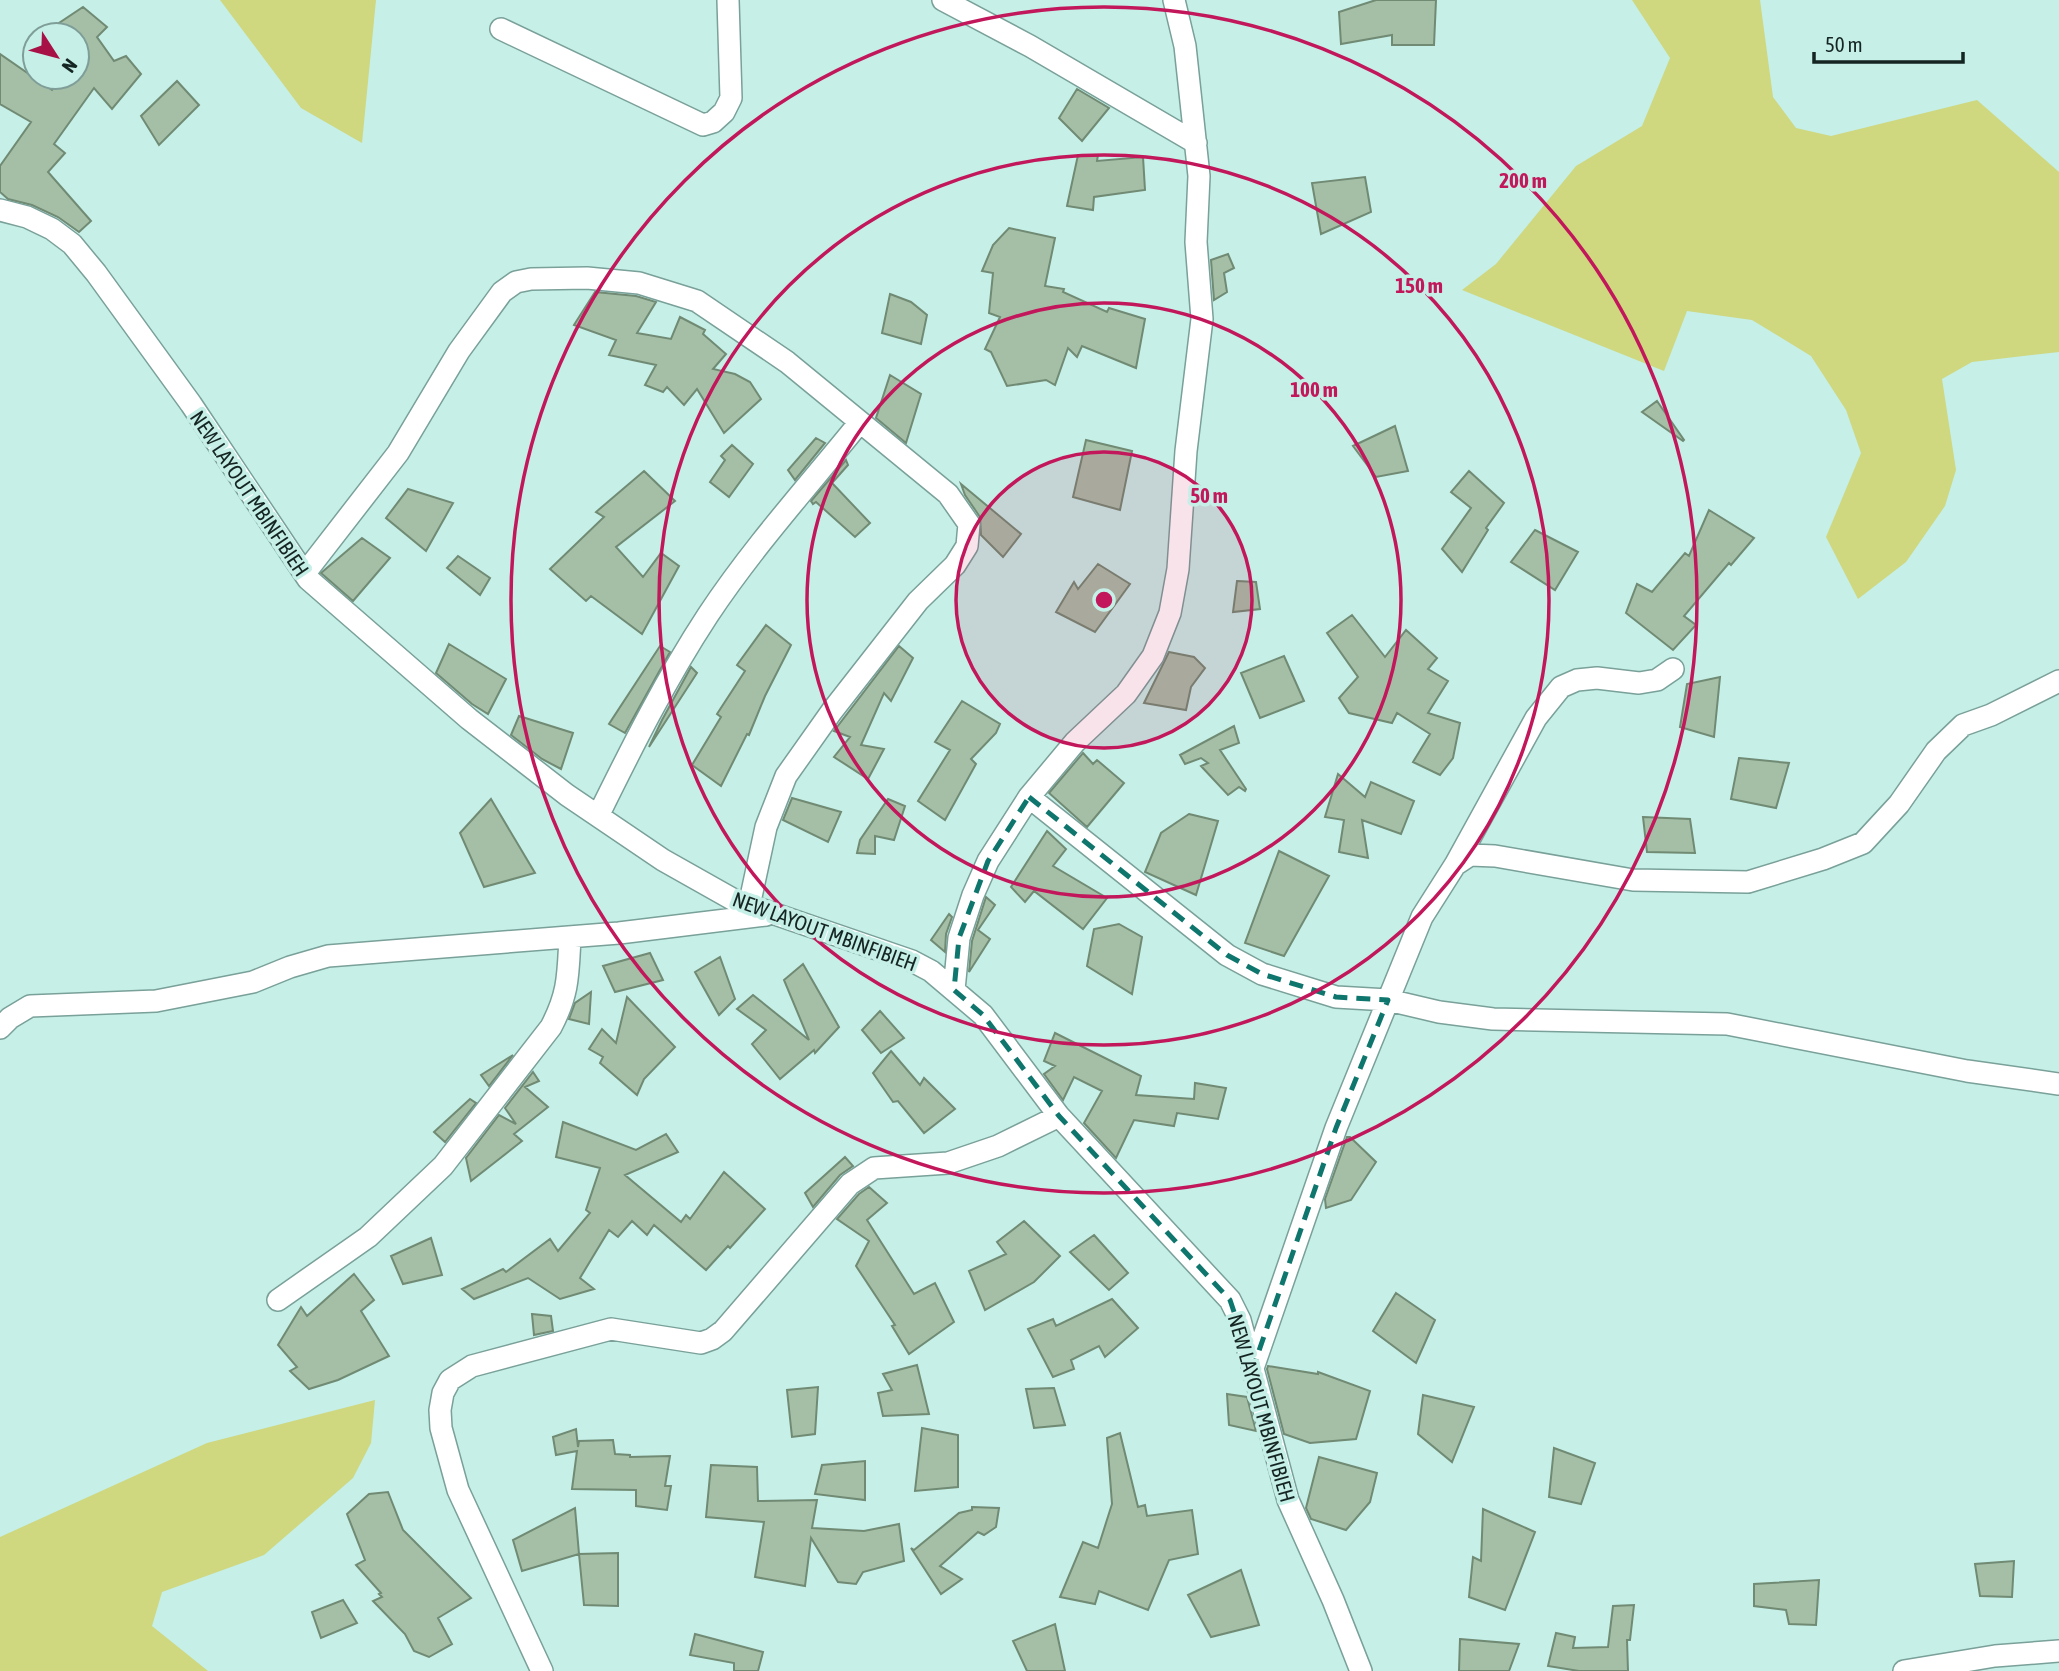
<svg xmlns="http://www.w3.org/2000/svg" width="2059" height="1671" viewBox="0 0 2059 1671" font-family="'Asap Condensed',sans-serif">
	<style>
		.green { fill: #cfd77f }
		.building { fill: #a5bfa7; stroke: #708a73; stroke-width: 2 }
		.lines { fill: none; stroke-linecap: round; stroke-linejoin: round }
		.minor-casing { stroke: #79a099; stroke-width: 24 }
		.minor { stroke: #fff; stroke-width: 21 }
		.marked { fill: none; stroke: #0f766e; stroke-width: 5; stroke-dasharray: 14 9; stroke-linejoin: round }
		.ring { fill: none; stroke: #c2185b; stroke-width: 3.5 }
		.labels { text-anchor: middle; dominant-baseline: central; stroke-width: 7; stroke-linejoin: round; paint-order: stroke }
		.street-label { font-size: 21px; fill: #152522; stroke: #c5efe7 }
		.centre { fill: #c2185b; stroke: #c5efe7; stroke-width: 3.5 }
		.ring-label { font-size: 21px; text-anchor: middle; font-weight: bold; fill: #c2185b; stroke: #c5efe7; stroke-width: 7; stroke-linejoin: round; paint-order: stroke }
	</style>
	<rect width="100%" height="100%" fill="#c5efe7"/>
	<path class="green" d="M220,0H376L362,143L301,108Z
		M1632,0H1760L1773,97L1796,128L1831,136L1977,100L2059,172V352L1972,362L1942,379L1956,470L1945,506L1906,562L1858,599L1826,537L1861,453L1846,410L1811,356L1752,320L1687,311L1664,371L1462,290L1496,264L1576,166L1642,126L1670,58Z
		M375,1400L371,1443L353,1478L264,1555L162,1592L152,1626L208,1671H0V1537L207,1443Z"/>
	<path class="building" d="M1376,0H1436L1434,45H1392V35L1341,44L1339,12Z
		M83,7L107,27L97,37L114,61L126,56L141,74L112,109L94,88L54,144L65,153L48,172L91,221L79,232L58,217L32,205L8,199L0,192V166L31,122L0,104V54L52,90L62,77H77V35H41Z
		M177,81L199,105L159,145L141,116Z
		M1077,89L1109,108L1082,141L1059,118Z
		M1078,155H1098L1097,161L1143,157L1145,190L1094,197L1093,210L1067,206Z
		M1365,177L1371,212L1321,234L1312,183Z
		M1009,228L1055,238L1045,286L1064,289L1063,292L1107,312L1109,308L1145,319L1136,368L1082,346L1077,357L1068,348L1055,385L1046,380L1007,386L991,352L985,349L1000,317L989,313L993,273L982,271L993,245Z
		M1228,254L1234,268L1224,273L1227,292L1214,300L1211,260Z
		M595,292L636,296L656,302L637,333L671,339L680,317L705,330L703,334L726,354L713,369L735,374L750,382L761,399L724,433L697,389L684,405L667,387L663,392L645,385L656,365L609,355L616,340L574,325Z
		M890,294L911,302L927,315L921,344L882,333Z
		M890,375L921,394L906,443L876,418Z
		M1657,401L1684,440L1683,441L1642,412Z
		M1395,426L1408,471L1376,477L1353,446Z
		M816,438L825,443L795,480L788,470Z
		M1086,440L1132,451L1120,510L1073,497Z
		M732,445L753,464L729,497L710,482L725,460L721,456Z
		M846,460L848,465L832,483L870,523L855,537L816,502L813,504L811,501Z
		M644,471L675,501L616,547L643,577L661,553L679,566L642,634L591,596L586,601L550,569L604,517L596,512Z
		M1469,471L1504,503L1486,528L1488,530L1462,572L1442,549L1471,508L1451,492Z
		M961,484L1021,534L1003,557L981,535L980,517L965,495Z
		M408,489L453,503L426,551L386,518Z
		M1709,510L1754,538L1731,565L1729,563L1684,616L1696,625L1673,650L1626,613L1637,584L1652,592L1685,553L1689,556Z
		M1535,530L1578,552L1555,590L1511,562Z
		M362,538L390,558L353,601L321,573Z
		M458,556L490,578L480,595L447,568Z
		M1098,564L1130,584L1095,632L1056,612L1074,582L1078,589Z
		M1237,581L1256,582L1260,609L1233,612Z
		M1352,615L1385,657L1406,630L1437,658L1428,669L1448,681L1428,713L1460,723L1453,758L1440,775L1413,762L1430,734L1397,713L1392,723L1349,713L1339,698L1358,677L1327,633Z
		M766,625L791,645L765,696L749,735L747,734L721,786L692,765L721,717L717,714L745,671L737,665Z
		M449,644L506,679L488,714L472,704L436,673Z
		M660,646L670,652L625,733L609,724Z
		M899,646L913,658L891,701L884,693L861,745L884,749L868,779L834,757L850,737L834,731Z
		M1169,652L1194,657L1205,668L1191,687L1186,710L1144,703Z
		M1284,656L1304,701L1260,718L1241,673Z
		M691,667L697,673L649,747L662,720Z
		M1720,677L1714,737L1680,727L1687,684Z
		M962,701L1000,724L996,733L971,759L976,764L945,820L918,801L950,750L935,742Z
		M519,716L573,733L561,769L542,759L511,735Z
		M1234,726L1239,743L1220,750L1246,789L1245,791L1239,787L1228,795L1201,766L1208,763L1201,758L1185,764L1180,755Z
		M1083,753L1093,764L1097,760L1124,783L1087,827L1049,793Z
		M1739,758L1789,763L1776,808L1731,799Z
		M1338,774L1365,797L1371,782L1414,801L1401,834L1362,820L1368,858L1339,852L1344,820L1325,817Z
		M792,798L841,812L828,842L783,820Z
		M491,799L535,873L484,887L460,833Z
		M888,799L905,806L894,840L875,836V854L857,853L860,840Z
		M1189,814L1218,821L1196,895L1145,872L1161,833Z
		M1643,817L1690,819L1695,853L1647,852Z
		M1047,831L1066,849L1053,866L1107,898L1083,929L1034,891L1025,902L1011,887Z
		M1279,851L1329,876L1284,956L1245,943Z
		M986,897L995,905L978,930L990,939L969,972L972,941Z
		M949,914L952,917L946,934L945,952L931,940Z
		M1119,924L1142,937L1132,994L1087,966L1094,929Z
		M650,953L663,980L615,992L603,966Z
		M720,957L735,999L719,1015L695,972Z
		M803,964L839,1027L815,1053L814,1050L780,1079L752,1044L766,1030L737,1009L753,995L809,1040L784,980Z
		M591,992L589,1024L569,1019L575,1003Z
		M627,997L675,1047L644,1079L637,1095L600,1063L603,1057L589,1049L602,1029L616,1043Z
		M880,1011L904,1038L881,1053L862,1030Z
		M1055,1033L1141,1076L1136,1095L1194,1099L1195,1083L1226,1088L1218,1119L1177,1113L1174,1126L1134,1120L1116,1158L1084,1123L1102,1091L1074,1077L1063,1100L1044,1074L1055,1066L1044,1061Z
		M891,1051L920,1085L924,1078L955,1109L924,1133L898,1101L893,1102L873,1073Z
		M513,1055L489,1086L481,1075Z
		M533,1072L539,1081L525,1087L548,1107L514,1134L522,1141L471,1181L466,1158L499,1115L516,1124L505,1108Z
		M470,1099L476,1103L445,1142L434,1132Z
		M563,1122L636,1150L666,1134L678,1152L625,1175L681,1222L686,1215L690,1219L724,1172L765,1209L730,1248L728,1246L706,1270L654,1225L647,1235L632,1221L618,1237L609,1230L580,1278L594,1289L560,1299L528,1278L474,1299L462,1289L503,1269L506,1272L550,1239L558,1251L590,1213L586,1210L600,1168L556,1157Z
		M1347,1137H1350L1376,1162L1351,1200L1326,1208L1325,1199Z
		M845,1157L853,1166L840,1175L813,1207L805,1193Z
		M869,1187L887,1203L867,1220L914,1294L935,1283L954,1322L909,1354L892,1326L895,1325L856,1266L869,1241L837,1219L859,1194Z
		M1024,1221L1060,1256L1034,1282L985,1310L969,1271L1006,1254L997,1242Z
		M1094,1235L1128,1273L1109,1290L1070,1252Z
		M431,1238L442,1275L403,1284L391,1256Z
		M354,1274L374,1300L361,1311L389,1356L338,1380L309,1389L290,1371L297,1367L278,1345L301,1307L307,1316Z
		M1396,1293L1435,1320L1416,1363L1373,1331Z
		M1112,1299L1138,1328L1105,1357L1099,1346L1071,1360L1074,1369L1053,1377L1028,1329L1053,1319L1056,1326Z
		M532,1314L551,1316L553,1331L534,1335Z
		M917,1365L929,1414L883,1416L878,1393L892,1390L883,1374Z
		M1268,1366L1318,1374V1372L1370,1391L1356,1439L1310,1443L1284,1434L1267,1369Z
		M818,1387L815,1434L792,1437L787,1390Z
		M1054,1388L1065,1425L1034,1428L1026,1389Z
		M1227,1394L1247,1397L1256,1431L1229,1425Z
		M1423,1395L1474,1407L1452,1462L1418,1434Z
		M922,1428L958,1435V1487L915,1491Z
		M576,1429L578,1447L579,1441L613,1440L615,1454L630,1455V1457L670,1456L665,1486H671L667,1510L636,1506V1490L572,1489L577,1451L556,1455L553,1437Z
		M1120,1433L1138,1507L1145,1505L1147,1516L1192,1510L1198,1554L1169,1560L1148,1610L1099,1591L1095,1604L1060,1597L1083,1542L1098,1548L1112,1504L1107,1438Z
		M1554,1448L1595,1463L1581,1504L1549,1497Z
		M1319,1457L1377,1473L1370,1502L1346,1530L1311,1519L1306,1508Z
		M865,1461V1500L815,1494L822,1465Z
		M711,1465L757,1467L758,1501L817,1500L812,1528L864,1531L899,1524L904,1561L863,1572L856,1584L838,1582L811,1538L805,1586L755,1577L764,1522L706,1517Z
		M388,1492L403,1530L471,1598L438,1618L452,1644L429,1657L414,1651L405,1634L373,1601L382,1597L379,1594L381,1593L356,1565L365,1560L347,1514L369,1494Z
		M972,1507L999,1508L996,1527L984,1535L978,1532L940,1566L962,1579L941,1594L911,1548L914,1550L959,1513L972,1510Z
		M575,1508L579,1554L522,1571L513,1540Z
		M1483,1509L1535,1532L1505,1610L1469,1597L1473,1557L1481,1561Z
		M618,1553V1606L584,1605L579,1554Z
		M2014,1561L2012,1597L1980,1596L1975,1564Z
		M1241,1570L1259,1625L1211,1637L1188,1595Z
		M1819,1580L1816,1625L1789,1624L1786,1610L1754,1606V1584Z
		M343,1600L357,1623L321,1638L312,1612Z
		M1634,1605L1630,1640H1627L1628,1671H1579L1548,1666L1556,1633L1575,1637L1573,1648L1608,1647L1613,1606Z
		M1055,1624L1065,1671H1027L1013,1641Z
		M695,1634L763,1652L758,1671H734V1663L690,1655Z
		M1460,1639L1519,1644L1509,1671H1459Z"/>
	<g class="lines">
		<g class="minor-casing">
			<path id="minor" d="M943,0L1030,46L1196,143
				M501,29L703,125L713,122L724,112L731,98L728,0
				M0,210L27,217L52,229L72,244L96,273L191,404L308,579L469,719L567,795L663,860L734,900L912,961L931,971L983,1015L1059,1116L1230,1300L1240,1320L1288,1500L1333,1600L1361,1671
				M305,573L398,453L459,351L502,292L516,282L531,279L587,278L639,283L697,301L787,362L948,494L969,524L967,546L955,565L918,601L832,711L786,776L766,827L749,906
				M1029,797L1227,955L1262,974L1336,997L1388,1000L1439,1012L1493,1019L1727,1024L1967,1071L2059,1084
				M598,816C632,747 666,679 708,615C753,547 809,485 860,422
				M1455,865L1470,855L1495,856L1633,880L1748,882L1823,859L1863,843L1899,804L1936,751L1963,725L1991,715L2059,681
				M954,990L959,938L973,895L988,861L1029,797L1075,742L1126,694L1153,656L1170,613L1178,569L1186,451L1202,319L1196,242L1199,176L1185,46L1174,0
				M0,1028L10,1018L30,1006L156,1001L253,982L290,967L328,956L619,933L766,915
				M278,1300L368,1237L443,1166L551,1027C569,993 568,974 570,937
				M1253,1368L1336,1128L1422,917L1455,865L1536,718L1561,687L1577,680L1597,678L1639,683L1657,680L1673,669
				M542,1671L458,1490L441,1428L440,1410L443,1393L450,1380L472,1366L611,1329L701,1343L712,1339L723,1331L850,1184L874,1168L948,1163L998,1146L1059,1116
				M1904,1671L1995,1656L2059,1651"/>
		</g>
		<use href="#minor" class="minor"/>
	</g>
	<path class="marked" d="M1029,797L1227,955L1262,974L1336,997L1388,1000L1336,1128L1253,1368L1230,1300L1059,1116L983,1015L954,990L959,938L988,861Z"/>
	<circle cx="1104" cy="600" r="148" fill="#c2185b" fill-opacity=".12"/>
	<g class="ring">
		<circle cx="1104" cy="600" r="148"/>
		<circle cx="1104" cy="600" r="297"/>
		<circle cx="1104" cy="600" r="445"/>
		<circle cx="1104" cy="600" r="593"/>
	</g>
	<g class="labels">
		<g class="street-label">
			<text transform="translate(250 493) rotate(56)">NEW LAYOUT MBINFIBIEH</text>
			<text transform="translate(825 931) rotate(20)">NEW LAYOUT MBINFIBIEH</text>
			<text transform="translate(1262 1408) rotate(74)">NEW LAYOUT MBINFIBIEH</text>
		</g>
	</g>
	<circle cx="1104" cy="600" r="10" class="centre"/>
	<g class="ring-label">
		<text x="1523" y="188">200 m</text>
		<text x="1419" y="293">150 m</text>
		<text x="1314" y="397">100 m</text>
		<text x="1209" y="503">50 m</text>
	</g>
	<g transform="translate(56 56) rotate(126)"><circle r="33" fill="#c5efe7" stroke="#7f9e98" stroke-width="2"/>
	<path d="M0-5L12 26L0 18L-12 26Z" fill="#a71145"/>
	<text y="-10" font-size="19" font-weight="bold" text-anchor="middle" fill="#152522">N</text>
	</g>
	<path d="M1814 52v10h149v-10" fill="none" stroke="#152522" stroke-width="3.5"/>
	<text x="1825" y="52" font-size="21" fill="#152522" stroke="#c5efe7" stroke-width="5" paint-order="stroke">50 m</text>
</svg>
